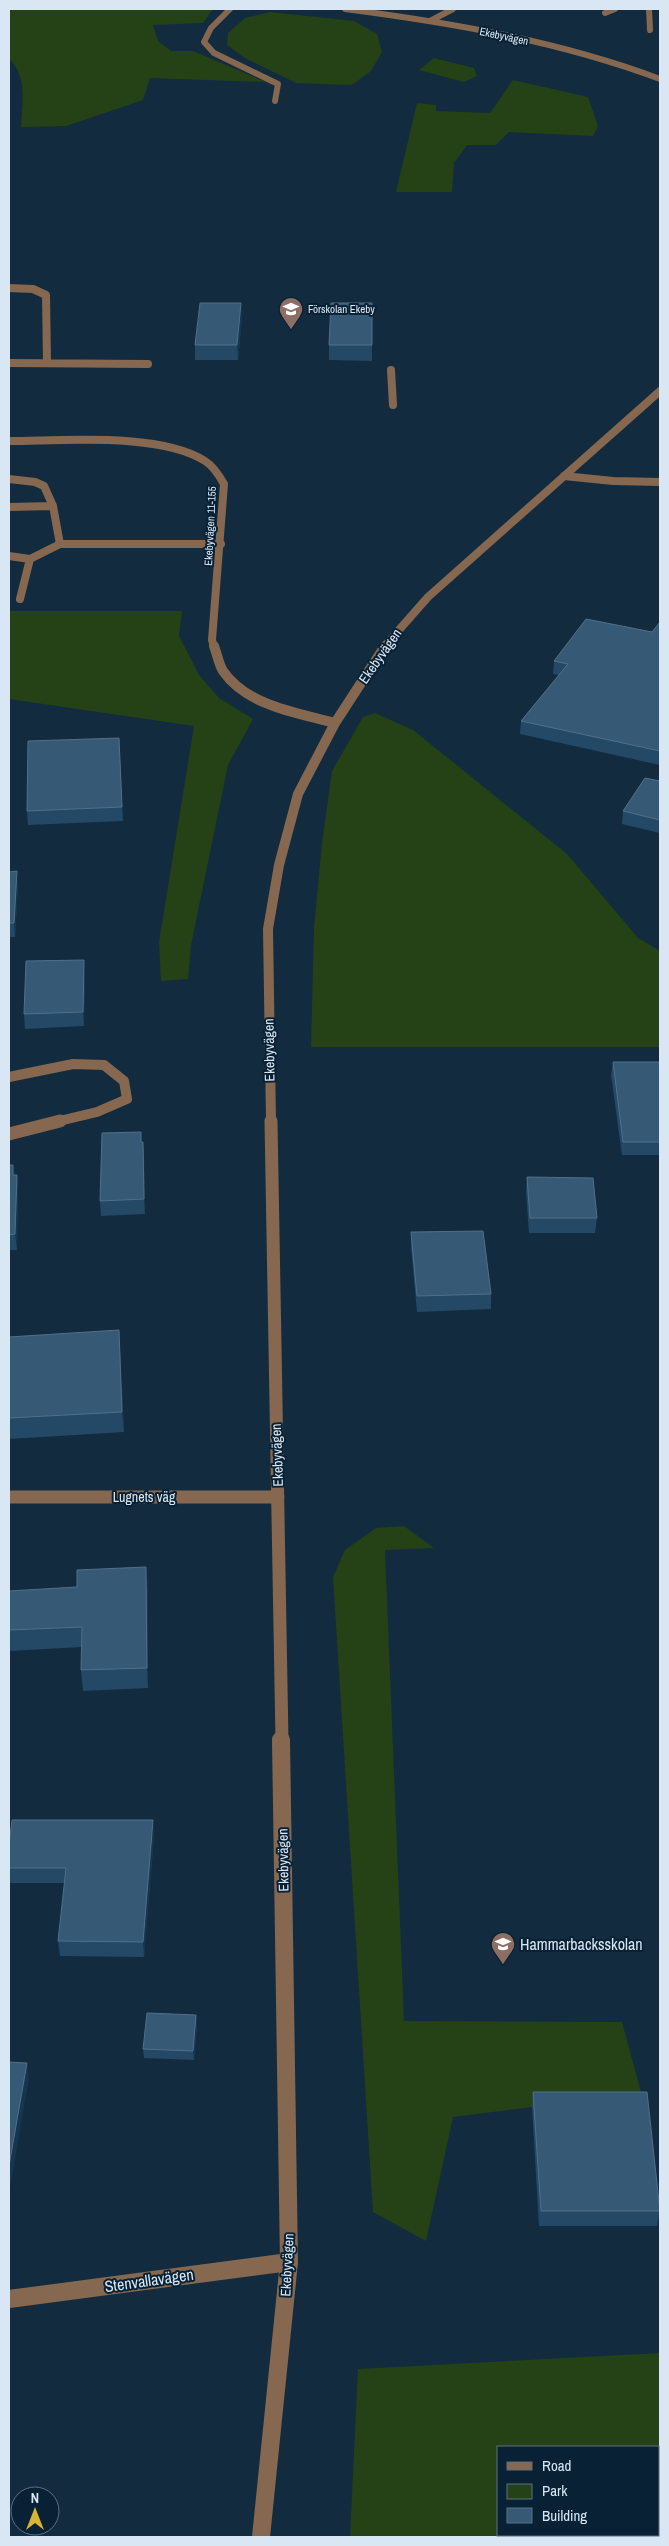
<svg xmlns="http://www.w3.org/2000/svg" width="669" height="2546" viewBox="0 0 669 2546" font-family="'Archivo Narrow',sans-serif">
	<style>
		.green { fill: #244216; fill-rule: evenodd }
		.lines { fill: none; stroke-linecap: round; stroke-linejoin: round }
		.minor-far4 { stroke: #85684f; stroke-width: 6 }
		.minor-far3 { stroke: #85684f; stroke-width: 8 }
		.minor-far2 { stroke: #85684f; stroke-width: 10 }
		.minor-far1 { stroke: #85684f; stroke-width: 13 }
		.minor { stroke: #85684f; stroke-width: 18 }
		.wall { fill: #234966 }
		.shaded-wall { fill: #14364f }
		.building { fill: #365a75; stroke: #507089 }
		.labels { text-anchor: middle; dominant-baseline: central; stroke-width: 4; stroke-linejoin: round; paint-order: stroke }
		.far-street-label { font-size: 11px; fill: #d9e7f4; stroke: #092134 }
		.far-poi-label { font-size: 11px; fill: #d9e7f4; stroke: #092134; text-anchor: start }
		.street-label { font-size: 14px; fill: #d9e7f4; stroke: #092134 }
		.near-poi-label { font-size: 16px; fill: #d9e7f4; stroke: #092134; text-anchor: start }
		.near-street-label { font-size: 16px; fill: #d9e7f4; stroke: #092134 }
	</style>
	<rect width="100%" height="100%" fill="#132b3e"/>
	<path class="green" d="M9,9H213L203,23L153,25L158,41L171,51H193L266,82L150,78L143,100L66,126L21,127C22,103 28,76 9,59Z
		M270,12L354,21L377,34L382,52L371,71L352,85L296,83L245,58L227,45L228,33L245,18Z
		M434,58L474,68L477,76L464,82L419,70Z
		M513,80L588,97L598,126L593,136L509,132L496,145H467L454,163L452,192H396L417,103L436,105V111L490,113Z
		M9,611H182L179,636L199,675L219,698L253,719L228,765L191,945L188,979L161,981L159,942L194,726L9,699Z
		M375,713L413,730L567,854L638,938L660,951V1047H311L314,928L322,843L332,771L363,717Z
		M404,1526L434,1548L385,1550L404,2021L622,2022L645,2107H532L453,2117L426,2241L373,2212L333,1577L345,1550L376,1528Z
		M660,2353V2537H350L358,2369ZM498,2447H658V2535H498Z"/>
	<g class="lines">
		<path class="minor-far4" d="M230,9L211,28L204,42L214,53L278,84L275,101
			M345,9C453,23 558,41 660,79
			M649,9L650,30
			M605,13L615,9
			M430,21L453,9"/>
		<path class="minor-far3" d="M9,288L33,289L46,295L47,363
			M9,363L148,364
			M391,370L393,405
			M9,441C61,441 160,432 205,461C213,466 219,475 224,484L212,640L214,647
			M564,476L613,481L660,482
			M9,479L35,482L44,486L53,506L60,544
			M9,507L53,506
			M9,556L30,559
			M20,599L30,559L60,544H221
			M384,647L428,597L660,391"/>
		<path class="minor-far2" d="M214,646C217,654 219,665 223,671C247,706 298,713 335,723
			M9,1077L73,1064L104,1065L124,1081L127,1099L97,1112L55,1122
			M271,1122L268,929L279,865L298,794L335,723L385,646"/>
		<path class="minor-far1" d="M271,1121L282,1741
			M9,1134L60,1121
			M9,1497H278"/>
		<path class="minor" d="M9,2299L289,2262
			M261,2537L289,2262L281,1740"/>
	</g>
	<path class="wall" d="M372,303V361L329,360V345Z
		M242,318L238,360H195V345Z
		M660,622V765L520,734L521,721L559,675L553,674L554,661L652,632Z
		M119,738L123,821L28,825L27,811Z
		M660,781V833L622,824L623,811Z
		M9,872L18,885L15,937H9Z
		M85,974L84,1026L25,1029L24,1014Z
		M613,1062L660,1070V1155H622L611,1075Z
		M141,1142H143L144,1156L145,1214L101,1216L100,1201Z
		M9,1165L14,1175H17L18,1190L17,1250H9Z
		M527,1177L597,1218L595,1233H529L526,1192Z
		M411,1232L491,1294V1309L417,1312L411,1248Z
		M9,1337L120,1350L124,1432L9,1439Z
		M148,1587V1688L83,1691L81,1670L82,1647L9,1651V1591Z
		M154,1836L144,1957L60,1956L58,1941L65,1883H9V1844Z
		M196,2015L197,2023L194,2060L144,2058L143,2049Z
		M533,2092L660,2211L657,2226H539L532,2107Z"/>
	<path class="shaded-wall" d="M241,303L242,318L238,360L237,345Z
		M17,871L18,885L15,937L14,923Z
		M84,960L85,974L84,1026L83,1012Z
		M143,1142L144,1156L145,1214L144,1199Z
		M17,1175L18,1190L17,1250L15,1234Z
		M119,1330L120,1350L124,1432L122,1412Z
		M146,1567L148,1587V1688L147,1668Z
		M153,1820L154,1836L144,1957L143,1942Z
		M196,2015L197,2023L194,2060L193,2051Z
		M27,2063L29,2078L9,2194V2166Z"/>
	<path class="building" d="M200,303H241L237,345H195Z
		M331,303H372V345H329Z
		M586,619L652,632L660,622V751L521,721L568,664L554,661Z
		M119,738L122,807L27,811L28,741Z
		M645,778L660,781V820L623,811Z
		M17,871L14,923H9V872Z
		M84,960L83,1012L24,1014L26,961Z
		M613,1062H659L660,1070V1142H623Z
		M141,1132V1142H143L144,1199L100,1201L102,1133Z
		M9,1165H13V1175H17L15,1234L9,1235Z
		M527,1177L593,1178L597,1218H530Z
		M483,1231L491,1294L417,1296L411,1232Z
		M119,1330L122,1412L9,1418V1337Z
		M146,1567L147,1668L81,1670L82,1627L9,1630V1591L77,1587V1570Z
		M12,1820H153L143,1942L58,1941L66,1868H9V1844Z
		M147,2013L196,2015L193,2051L143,2049Z
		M9,2062L27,2063L9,2166Z
		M533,2092H647L660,2211H541Z"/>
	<defs>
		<g id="school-pin" transform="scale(1.25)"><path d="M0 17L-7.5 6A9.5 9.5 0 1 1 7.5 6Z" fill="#8d6e63" stroke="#092134"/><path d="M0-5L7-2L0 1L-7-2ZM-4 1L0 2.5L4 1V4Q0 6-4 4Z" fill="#fff"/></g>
	</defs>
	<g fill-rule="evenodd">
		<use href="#school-pin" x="291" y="309"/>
		<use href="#school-pin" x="503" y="1944"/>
	</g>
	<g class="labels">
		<g class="far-street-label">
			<text transform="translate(504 36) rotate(12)">Ekebyvägen</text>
			<text transform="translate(210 526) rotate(-87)">Ekebyvägen 11-155</text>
		</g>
		<g class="far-poi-label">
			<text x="308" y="309">Förskolan Ekeby</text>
		</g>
		<g class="street-label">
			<text transform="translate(380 656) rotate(-55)">Ekebyvägen</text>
			<text transform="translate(269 1050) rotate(-91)">Ekebyvägen</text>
			<text transform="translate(277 1455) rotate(-92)">Ekebyvägen</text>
			<text x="144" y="1497">Lugnets väg</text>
			<text transform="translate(283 1860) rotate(-91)">Ekebyvägen</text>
			<text transform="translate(287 2265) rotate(-87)">Ekebyvägen</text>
		</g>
		<g class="near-poi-label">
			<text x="520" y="1944">Hammarbacksskolan</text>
		</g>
		<g class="near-street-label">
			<text transform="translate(149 2280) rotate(-8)">Stenvallavägen</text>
		</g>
	</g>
	<rect width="669" height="2546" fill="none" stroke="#d9e7f4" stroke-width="20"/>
	<rect x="497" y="2446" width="162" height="90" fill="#092134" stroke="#5c7081"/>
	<rect x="507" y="2462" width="25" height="8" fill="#85684f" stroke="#5c7081"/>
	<text x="542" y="2471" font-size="15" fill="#d9e7f4">Road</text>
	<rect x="507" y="2484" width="25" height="15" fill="#244216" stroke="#5c7081"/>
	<text x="542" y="2496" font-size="15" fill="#d9e7f4">Park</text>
	<rect x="507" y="2508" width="25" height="15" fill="#365a75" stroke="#5c7081"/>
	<text x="542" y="2521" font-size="15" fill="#d9e7f4">Building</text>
	<g transform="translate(35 2511)"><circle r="24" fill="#092134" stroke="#5c7081"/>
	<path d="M0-4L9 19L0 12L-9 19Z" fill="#d8b434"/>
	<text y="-8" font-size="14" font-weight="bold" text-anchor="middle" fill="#d9e7f4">N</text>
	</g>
</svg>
